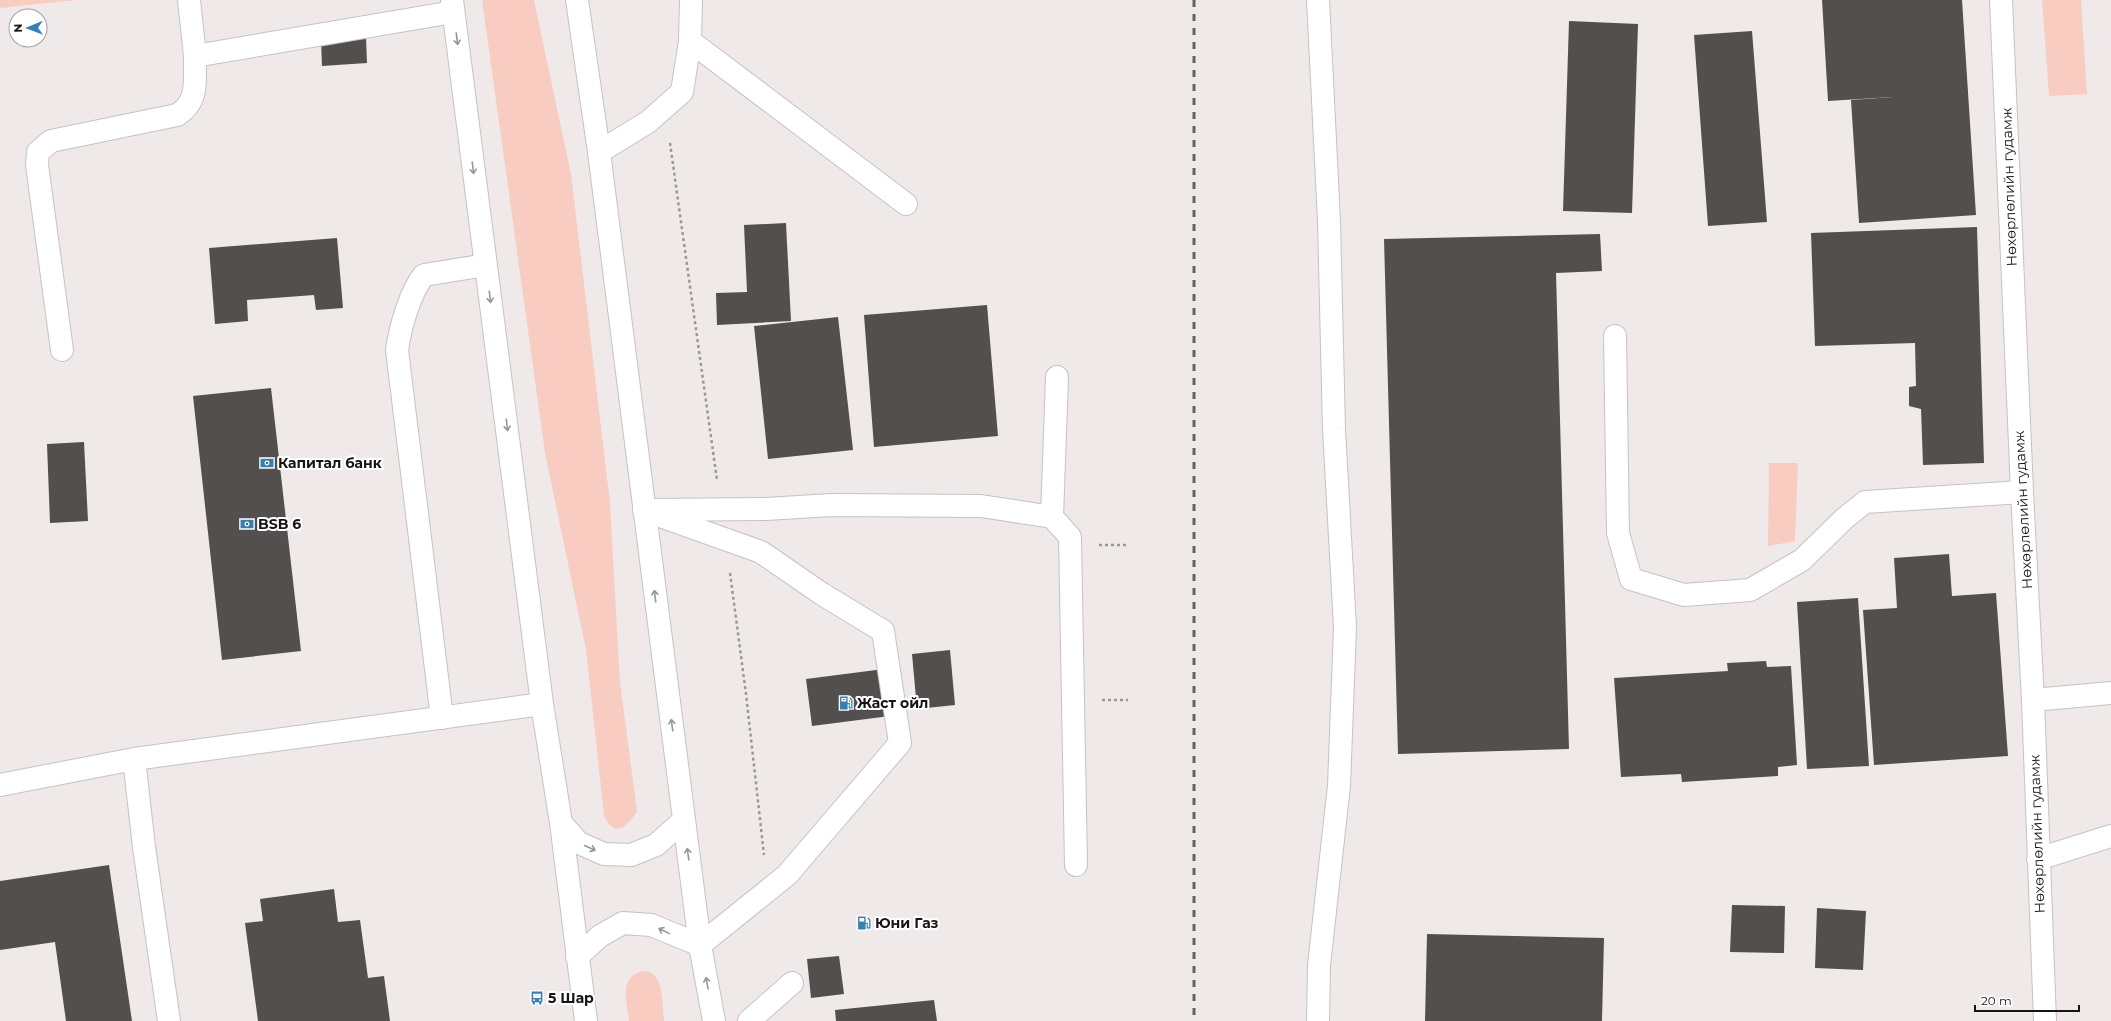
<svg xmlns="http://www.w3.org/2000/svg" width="2111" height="1021" viewBox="0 0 2111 1021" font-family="Montserrat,sans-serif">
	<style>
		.grass { fill: #f9ccc2 }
		.building { fill: #534f4e }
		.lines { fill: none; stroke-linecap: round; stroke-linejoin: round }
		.minor-casing { stroke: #c7c2c1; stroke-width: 24 }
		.highway-casing { stroke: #c7c2c1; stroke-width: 24 }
		.path { stroke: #9a9796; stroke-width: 2.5; stroke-dasharray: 3 3; stroke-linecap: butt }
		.minor { stroke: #fff; stroke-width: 22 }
		.highway { stroke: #fff; stroke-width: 22 }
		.rail { stroke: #646261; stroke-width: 3; stroke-dasharray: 7 7; stroke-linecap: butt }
		.oneway { stroke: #969695 }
		.labels { text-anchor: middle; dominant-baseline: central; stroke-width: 4; stroke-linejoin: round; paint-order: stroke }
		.street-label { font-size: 14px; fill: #161514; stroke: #fff }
		.poi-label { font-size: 14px; font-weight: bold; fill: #161514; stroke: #fff; text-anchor: start }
	</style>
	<rect width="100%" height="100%" fill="#efeae9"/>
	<path class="grass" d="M0,0H76L0,8Z
		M482,0H534L571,174L610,503L620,682L637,811C628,827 613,839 604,815L586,650L545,453Z
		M2042,0H2081L2087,94L2049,96Z
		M1769,463H1798L1795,541L1768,546Z
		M644,971C665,972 662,1005 664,1021H629C627,1001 618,976 644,971Z"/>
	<path class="building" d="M1822,0H1962L1976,215L1859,223L1851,100L1893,97L1828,101Z
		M1569,21L1638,24L1632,213L1563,211Z
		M1752,31L1767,222L1708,226L1694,35Z
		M366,37L367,63L322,66L321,39Z
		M786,223L791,321L717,325L716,293L747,292L744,225Z
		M1977,227L1984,463L1923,465L1921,409L1909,406V387L1916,386L1915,343L1815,346L1811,233Z
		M1600,234L1602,271L1556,273L1569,749L1398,754L1384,239Z
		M337,238L343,308L316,310L314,295L247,300L248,321L215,324L209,248Z
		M987,305L998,436L874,447L864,315Z
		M838,317L853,450L768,459L754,326Z
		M271,388L301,651L222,660L193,396Z
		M84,442L88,521L50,523L47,444Z
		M1949,554L1952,596L1996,593L2008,756L1874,765L1863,610L1897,608L1894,558Z
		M1858,598L1869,766L1807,769L1797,602Z
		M950,650L955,705L917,709L912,654Z
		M1766,661L1767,667L1791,666L1797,765L1778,767V776L1682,782L1681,774L1621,777L1614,678L1728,671L1727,663Z
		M884,669L890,716L812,726L806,679Z
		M109,865L132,1021H66L55,942L0,950V881Z
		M334,889L338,922L360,920L368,978L384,976L390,1021H258L245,923L263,921L260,899Z
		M1732,905L1785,906L1784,953L1730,952Z
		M1817,908L1866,911L1863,970L1815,968Z
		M1427,934L1604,938L1602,1021H1425Z
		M839,956L844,994L811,998L807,959Z
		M934,1000L937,1021H836L835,1010Z"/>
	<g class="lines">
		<g class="minor-casing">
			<path id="minor" d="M189,0L195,56
				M1318,0L1329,221L1334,429L1345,627L1339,786L1319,965L1318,1021
				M2001,0L2022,492L2033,700L2045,1021
				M690,41L906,204
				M599,152L648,122L682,92L690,41L691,0
				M1615,336L1618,533L1631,579L1684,595L1750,590L1802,560L1845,518L1865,502L2022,492
				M62,350L37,165L38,152L51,141L177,115C200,101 194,80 195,56L453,12
				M644,510L766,509L832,505L981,506L1052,517L1070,537L1076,865
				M657,515L761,552L822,594L883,631L900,743L787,875L700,945
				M1052,517L1057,377
				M2033,700L2111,693
				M442,718L397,350C400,328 410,292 424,275L486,265
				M134,759L144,847L169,1021
				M0,785L134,759L542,704
				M2038,859L2111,836
				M749,1021L792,983"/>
		</g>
		<g class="highway-casing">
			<path id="highway" d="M452,0L542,704L561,823L586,1021
				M577,0L599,152L700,945L714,1021
				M561,823L579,843L604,854L631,855L656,845L684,820
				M577,957L600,936L623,923L651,925L700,945"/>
		</g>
		<path class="path" d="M670,143L717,480
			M1099,545H1127
			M730,573L746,694L764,855
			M1102,700H1128"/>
		<use href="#minor" class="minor"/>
		<use href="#highway" class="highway"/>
		<path class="rail" d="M1194,0V1021"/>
	</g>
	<defs><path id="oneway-shaft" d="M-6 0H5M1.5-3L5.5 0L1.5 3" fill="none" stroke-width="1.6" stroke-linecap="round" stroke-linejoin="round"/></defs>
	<g class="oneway">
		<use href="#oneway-shaft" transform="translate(457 39) rotate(83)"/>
		<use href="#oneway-shaft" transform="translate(473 168) rotate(83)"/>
		<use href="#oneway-shaft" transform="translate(490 297) rotate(83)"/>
		<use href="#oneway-shaft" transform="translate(507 425) rotate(83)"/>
		<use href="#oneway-shaft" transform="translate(655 596) rotate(-97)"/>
		<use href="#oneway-shaft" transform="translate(672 725) rotate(-97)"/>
		<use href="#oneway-shaft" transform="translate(590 848) rotate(24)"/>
		<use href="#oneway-shaft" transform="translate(688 854) rotate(-98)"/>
		<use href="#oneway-shaft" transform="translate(664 931) rotate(-154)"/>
		<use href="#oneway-shaft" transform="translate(707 983) rotate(-100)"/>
	</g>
	<defs>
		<g id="bank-bare" transform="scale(1.08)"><path d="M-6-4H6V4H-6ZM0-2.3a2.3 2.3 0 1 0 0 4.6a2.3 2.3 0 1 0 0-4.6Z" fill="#3780b4" stroke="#fff" stroke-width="2.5" paint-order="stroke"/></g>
		<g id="fuel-bare" transform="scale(1.08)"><path d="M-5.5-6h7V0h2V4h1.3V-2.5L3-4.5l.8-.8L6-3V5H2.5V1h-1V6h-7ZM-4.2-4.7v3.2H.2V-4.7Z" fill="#3780b4" stroke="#fff" stroke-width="2.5" paint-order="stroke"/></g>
		<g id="bus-bare" transform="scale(1.08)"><path d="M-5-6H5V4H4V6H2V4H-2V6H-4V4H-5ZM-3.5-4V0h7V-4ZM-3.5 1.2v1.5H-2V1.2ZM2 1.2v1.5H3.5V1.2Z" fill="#3780b4" stroke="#fff" stroke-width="2.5" paint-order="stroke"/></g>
	</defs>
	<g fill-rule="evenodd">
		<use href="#bank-bare" x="267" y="463"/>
		<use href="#bank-bare" x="247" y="524"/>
		<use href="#fuel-bare" x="846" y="703"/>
		<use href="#fuel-bare" x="864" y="923"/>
		<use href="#bus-bare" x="537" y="998"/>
	</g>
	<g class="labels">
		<g class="street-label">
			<text transform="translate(2009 187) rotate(-92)">Нөхөрлөлийн гудамж</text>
			<text transform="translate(2023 510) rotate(-93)">Нөхөрлөлийн гудамж</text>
			<text transform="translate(2037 834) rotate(-92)">Нөхөрлөлийн гудамж</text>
		</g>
		<g class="poi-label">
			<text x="278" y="463">Капитал банк</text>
			<text x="258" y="524">BSB 6</text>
			<text x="857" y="703">Жаст ойл</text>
			<text x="875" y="923">Юни Газ</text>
			<text x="548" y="998">5 Шар</text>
		</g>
	</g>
	<g transform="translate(28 28) rotate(269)"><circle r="19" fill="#ffffff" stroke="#a2a1a1"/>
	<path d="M0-3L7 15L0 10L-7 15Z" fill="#3780b4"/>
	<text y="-6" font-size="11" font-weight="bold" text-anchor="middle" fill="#161514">N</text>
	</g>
	<path d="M1975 1005v6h104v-6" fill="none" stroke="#161514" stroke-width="2"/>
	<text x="1981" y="1005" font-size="12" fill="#161514" stroke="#ffffff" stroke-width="3" paint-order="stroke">20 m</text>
</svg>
